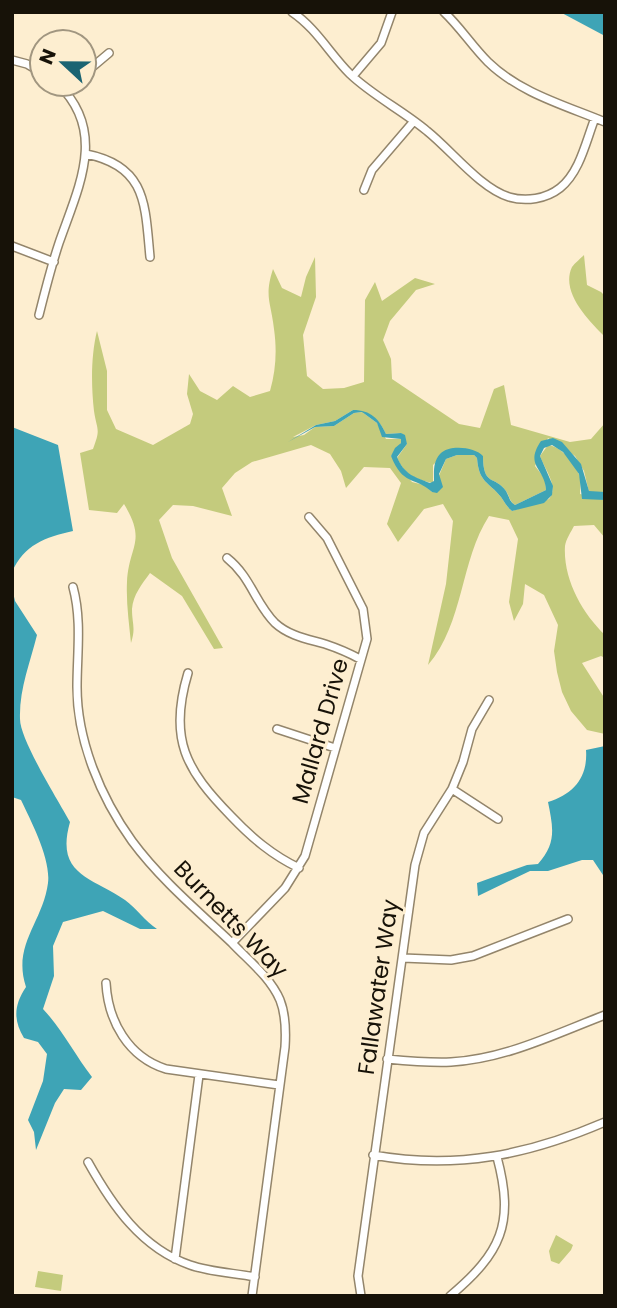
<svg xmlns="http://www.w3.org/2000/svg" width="617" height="1308" viewBox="0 0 617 1308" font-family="Poppins,sans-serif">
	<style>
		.green { fill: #c4cb7d }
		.water { fill: #3ea4b6 }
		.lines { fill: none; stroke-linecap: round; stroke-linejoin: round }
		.minor-casing { stroke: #93856b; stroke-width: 10 }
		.minor { stroke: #fff; stroke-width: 7 }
		.labels { text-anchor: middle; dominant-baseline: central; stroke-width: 6; stroke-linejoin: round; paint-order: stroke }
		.street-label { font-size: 23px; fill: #171208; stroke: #fdeed0 }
	</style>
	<rect width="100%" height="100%" fill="#fdeed0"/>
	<path class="green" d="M584,255L587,285L601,292L605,296V337C589,321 560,292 572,267C575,263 581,258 584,255Z
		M315,257L316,297L303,335L307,376L323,389L344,388L364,382L365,300L375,282L382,301L415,278L435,284L416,290L390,321L383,340L391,359L392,379L459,424L480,428L494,389L504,385L511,425L570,442L591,439L605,423V492H589L584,471L575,456L548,438L535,466L545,479L546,490L515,505C509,501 510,497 506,491C495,475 483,487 483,456L450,449L433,465V483C416,480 404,474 397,458L407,444L401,433L386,434C378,417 371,414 353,410L335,421L316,425L293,437L304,435L315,427L334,426L354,413L362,412L377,423L386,439H401V443L391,456L412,482L424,485L432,492L446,459L457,455H474L477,458C479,483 488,481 501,497C505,503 507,507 512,511L549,499C559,486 545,470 540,456L548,445C561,446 576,464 580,477C581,482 580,489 580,494L605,500V538L594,525L574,526C571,532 566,539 565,546C563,579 582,613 605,635V658L601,656L582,663L605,699V734L587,730L571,711L562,692L557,672L554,651L558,625L544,595L525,584L523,604L514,621L509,602L518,539L509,520L489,516C460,561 464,623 428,665L446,584L453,521L443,504L424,509L398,542L387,524L401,483L390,468L364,467L346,488L341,471L330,454L311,445L252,462L235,473L222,488L232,516L193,506L173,505L159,520L172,558L223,648L214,649L182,596L150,573C142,584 133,595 132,609C132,624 136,627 131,643C129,623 126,602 127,582C129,545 147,542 124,504L117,513L89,510L80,453L93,449C101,428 97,431 94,411C91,385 91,355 97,331L107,371V410L116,429L153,445L190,424L193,414L187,394L189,374L200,391L217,400L233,386L250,397L270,391C276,370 277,350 274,329C271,302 264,297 273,269L282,288L301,297L306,277Z
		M556,1235L573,1245L571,1250L559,1264L551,1261L549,1251Z
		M38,1271L63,1275L61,1291L35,1287Z"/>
	<path class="water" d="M560,12H605V36Z
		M353,410C371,410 379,419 386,434L401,433L405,435L407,444L397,457C404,474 414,477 430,483L434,481C434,471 433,462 440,454C449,444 475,447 483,456C483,487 495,475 506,491C510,498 509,501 515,505L546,490C545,468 524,466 541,441L553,438L562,442L581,464L589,491L605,492V500L582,499L579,474L563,452L552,445L544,448L540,456L553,486L552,495L544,503L512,511C507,507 505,503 501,497C488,481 479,483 477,458L474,455H457L446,459L439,474L443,487L437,493L432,492C414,476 403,486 391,456L395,448L401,443V439L382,437L377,423L362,412L354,413L334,426L315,427L288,442L316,425L335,421Z
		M12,427L58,445L73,531C45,537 24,545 12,572Z
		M12,588L15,601L37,635C30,663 19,690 20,719C20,740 58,800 70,822C55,875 91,877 125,900C136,908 145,921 157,929H140L103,911L63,922L53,946L54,976L43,1009C62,1029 75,1055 92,1077L81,1090L64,1089L55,1103L36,1150L34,1132L28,1120L43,1081L47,1054L38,1042L24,1038C13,1020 14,1005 26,987C12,945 43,922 48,883C51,859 31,821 21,800L12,797Z
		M605,746C605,759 602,819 605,826V878L593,860H582L548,871H530L478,896L477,883L527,865L538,864C557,843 553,827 548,802C574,794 588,777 586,750Z"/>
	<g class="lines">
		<g class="minor-casing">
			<path id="minor" d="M292,12C316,28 330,54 350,74C373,96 402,110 427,131C451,150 480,188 509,197C526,202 546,199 560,188C580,172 586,141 595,118
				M444,12C460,27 472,46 488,62C520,93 564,105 605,122
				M12,60L27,64L42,73
				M84,74L109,53
				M353,76L381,43L392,12
				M86,154C147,166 145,205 150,257
				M364,190L372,170L414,121
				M12,246L54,262
				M39,315C45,291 51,267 59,243C78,188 108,132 58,84
				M227,558C251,577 255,603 275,623C289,636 308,639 325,644C337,648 349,653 360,659
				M73,587C82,620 77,654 77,687C77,741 101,798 132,841C160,879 198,911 232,943C249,961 270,977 280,1000C286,1015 286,1031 285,1047L252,1296
				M188,673C168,739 186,770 231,816C252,838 272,855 299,868
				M277,729L335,748
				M452,789L498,819
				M232,943L285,888L305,856L367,639L363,609L327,538L309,517
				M403,958L451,960L473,956L568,919
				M106,983C108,1021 128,1057 166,1069L279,1085
				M387,1059C408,1061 430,1063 451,1062C505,1059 555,1034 605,1015
				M373,1155C456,1170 528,1155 605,1122
				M88,1162C112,1205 141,1248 190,1265C210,1272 234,1273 255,1277
				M175,1259L199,1075
				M361,1296L358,1276L415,865L424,833L452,789L463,762L472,729L489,700
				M450,1296C501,1253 515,1224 497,1157"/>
		</g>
		<use href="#minor" class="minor"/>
	</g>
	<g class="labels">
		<g class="street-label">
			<text transform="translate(320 731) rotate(-74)">Mallard Drive</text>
			<text transform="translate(231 919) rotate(46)">Burnetts Way</text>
			<text transform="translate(378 987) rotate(-82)">Fallawater Way</text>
		</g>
	</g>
	<rect width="617" height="1308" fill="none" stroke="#171208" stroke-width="28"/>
	<g transform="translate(63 63) rotate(292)"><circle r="33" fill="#fdeed0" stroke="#a19680" stroke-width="2"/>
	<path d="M0-5L12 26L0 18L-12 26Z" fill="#1b6472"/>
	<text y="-10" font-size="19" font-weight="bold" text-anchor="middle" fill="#171208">N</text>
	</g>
</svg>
